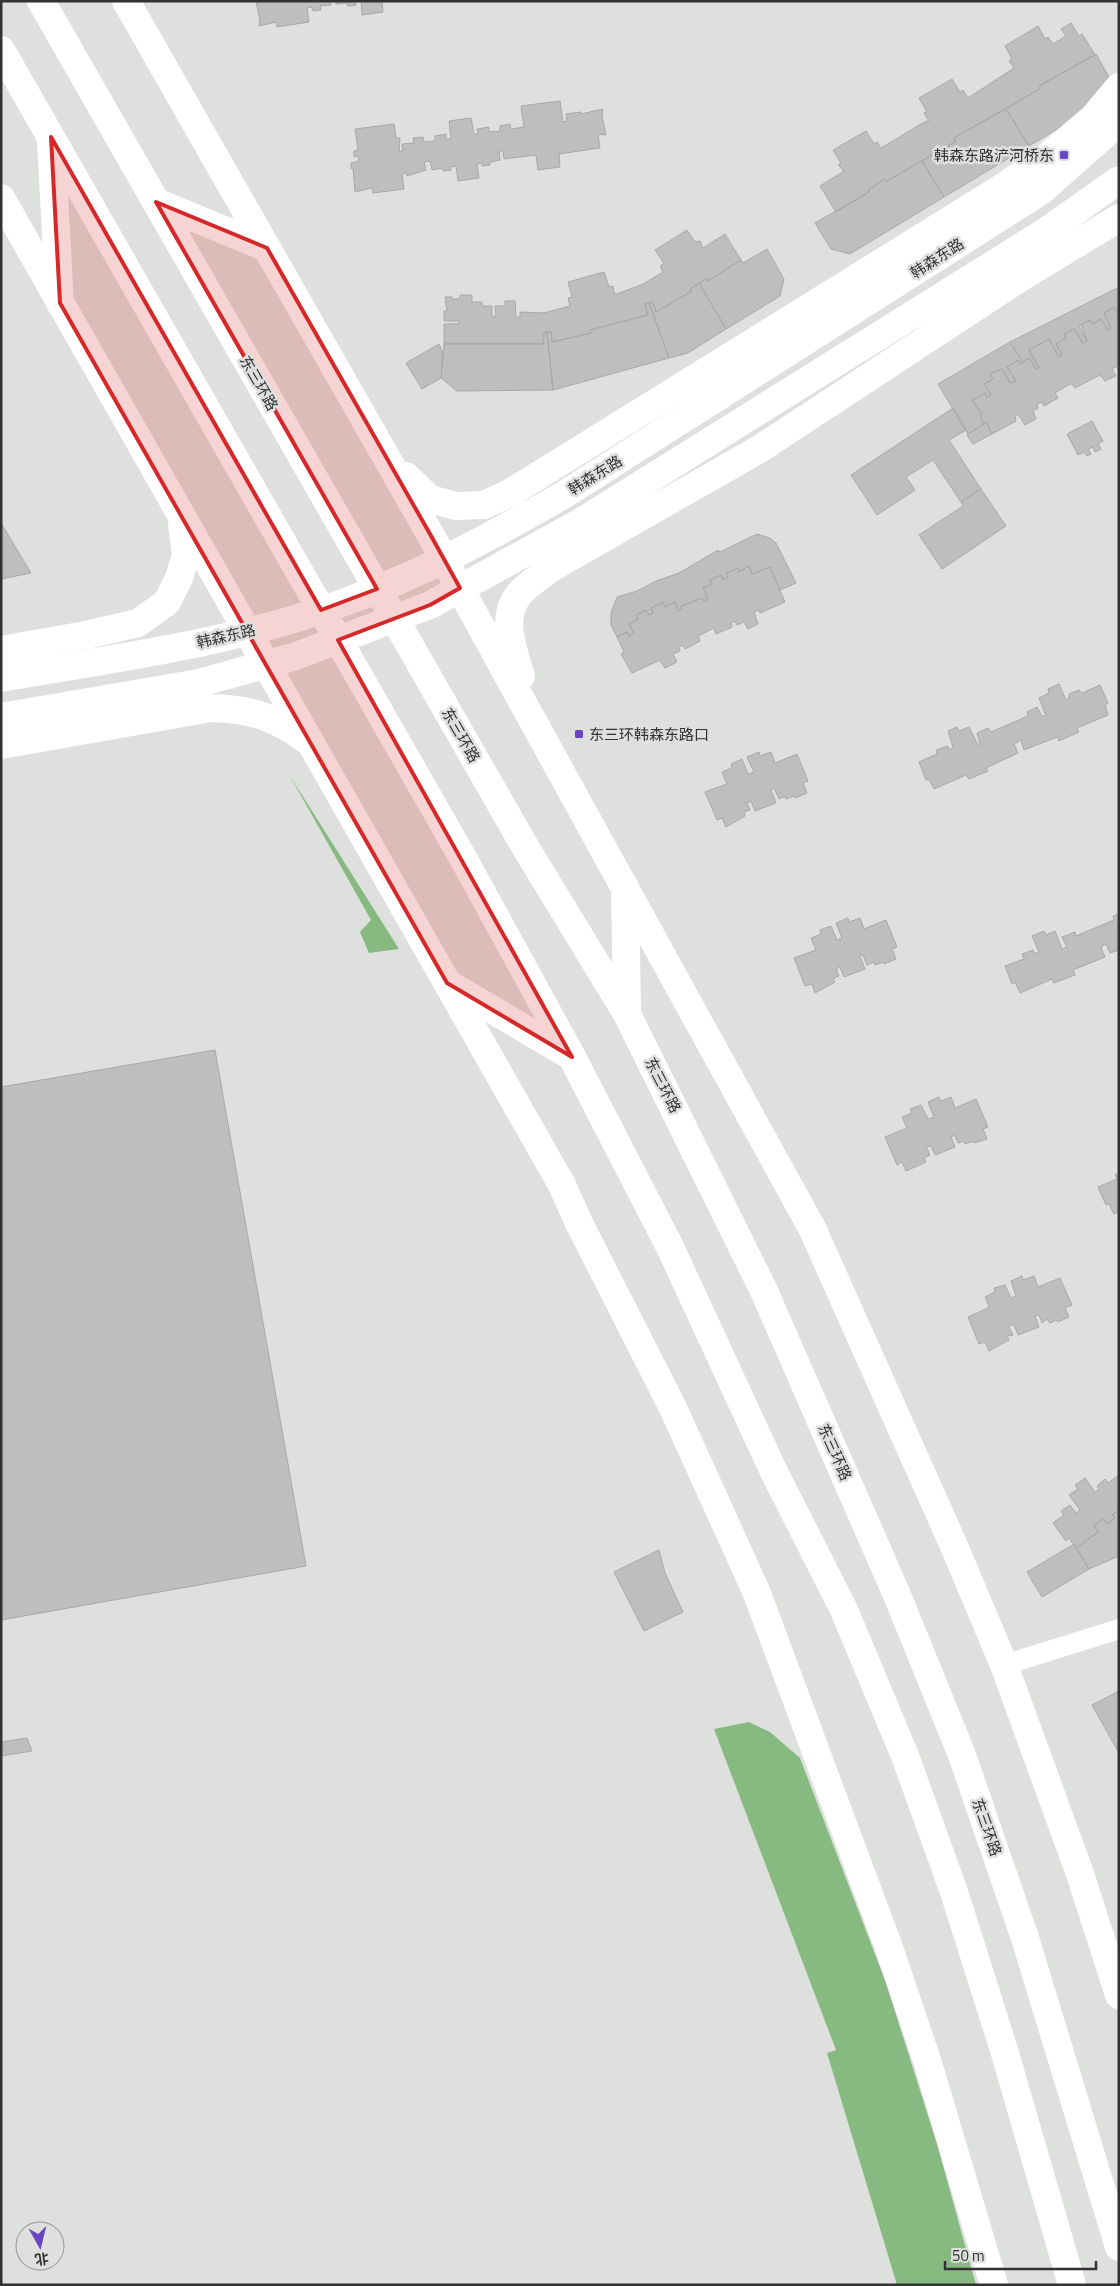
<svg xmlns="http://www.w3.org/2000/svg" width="1120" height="2286" viewBox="0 0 1120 2286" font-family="'Titillium Web','Noto Sans SC',sans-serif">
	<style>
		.forest { fill: #87ba80 }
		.building { fill: #bdbfbd; stroke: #a7a9a6 }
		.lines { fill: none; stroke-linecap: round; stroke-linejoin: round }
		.minor { stroke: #fff; stroke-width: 20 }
		.secondary { stroke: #fff; stroke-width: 28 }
		.trunk { stroke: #fff; stroke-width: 28 }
		.marked { fill: #d62828; fill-opacity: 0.2; stroke: #d62828; stroke-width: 4; stroke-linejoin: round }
		.poi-dot { fill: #6845be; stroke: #dee0dd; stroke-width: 2 }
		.labels { text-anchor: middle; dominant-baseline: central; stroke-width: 5; stroke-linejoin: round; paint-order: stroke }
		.poi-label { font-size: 15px; fill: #313231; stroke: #dee0dd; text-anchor: end }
		.street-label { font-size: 15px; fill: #313231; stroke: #dee0dd }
	</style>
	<rect width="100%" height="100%" fill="#dee0dd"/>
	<path class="forest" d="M290,776L399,949L369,953L360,932L371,920Z
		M749,1722L770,1732L800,1758L886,1983L937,2144L976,2285H897L827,2053L836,2050L714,1729Z"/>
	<path class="building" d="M256,1H330L331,5L320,6L321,10L313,11L312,7L307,8L309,22L277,27L276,22L259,26L260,21Z
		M336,1H359L355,2L356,5L348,6L347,3L336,4Z
		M361,1H382L383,12L362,15Z
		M1071,23L1079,36L1082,34L1095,55L1039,86L1041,88L954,138L956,141L887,181L885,179L868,190L869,192L836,212L820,186L844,171L838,165L841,163L833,150L866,131L874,144L877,142L881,148L926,121H929L924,113L927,112L919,98L952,79L960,92L963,90L968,98L1014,68L1009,61L1012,59L1005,46L1038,26L1045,39L1048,37L1053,44L1066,36L1061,29Z
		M1096,54L1109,77L1100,103L1029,146L1006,109L1041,88L1039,86Z
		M560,101L563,122L567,121L566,114L581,112V114L603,109L602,116L606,135L598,134L600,148L559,154L560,167L538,170L536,155L504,159L503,151H499L500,160L490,162V165L482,166V163L477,164L479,178L458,181L456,166L451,167V170L443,171V168L432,170L430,161L424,162L426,170L407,176V173L402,174L404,189L373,193L372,188L355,192L353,168L351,169V163L359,161L358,156L354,157V151L358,150L355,129L394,124L396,138H400L399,151H403L402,144L414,143L413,138L423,137L424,142L435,141V136L446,134V139H451L449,121L471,118L474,134H478L477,129L489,127V132L500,131V126L510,124L511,129L524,127L521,106Z
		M1006,109L1029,146L944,197L922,161L956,141L954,138Z
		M922,161L944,197L850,254L831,249L815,223L869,192L868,190L885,179L887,181Z
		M687,230L695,242L700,241L703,248L725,234L741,260L708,281L707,278L690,289L692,291L656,312L653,302L645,304L648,315L590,330L591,333L552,342L551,332L544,333L543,344H444V324H459V321H444V311H447L445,297H452V299H460V295H472V302H482V306H492V316L496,317L495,306H505V301H515L516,317H520V312L544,313L570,306L568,298L572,297L568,282L604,272L609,287L613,286L614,293L617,294L643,284L663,272L660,266L664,263L655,250Z
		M767,249L784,279L780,296L726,329L699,283L707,278L708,281L741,260L743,263Z
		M699,283L726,329L688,353L669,358L649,303L653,302L656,312L692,291L690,289Z
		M1115,289H1119V316L1114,307L1104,313L1111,328L1108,330L1101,319L1093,324L1090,320L1081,325L1079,326L1087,341L1083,343L1074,329L1064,334L1066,338L1056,344L1062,355L1059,357L1049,339L1029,350L1039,368L1036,369L1029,358L1023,362L1010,342Z
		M649,303L669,358L553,390L547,332H551L552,342L591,333L590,330L648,315L645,304Z
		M1114,307L1119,316V365L1112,369L1116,376L1105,381L1100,375L1075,388L1072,384H1070L1055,393L1058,398L1044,406L1041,402L1037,404L1038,408L1033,411L1036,419L1025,425L1018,414L1015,416L1016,421L992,434L986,422L984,424L980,415L982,414L972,400L985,393L987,397L991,395L984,384L993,379L990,374L1002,369L1010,383L1016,381L1007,367L1018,360L1020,364L1029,358L1036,369L1039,368L1029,350L1049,339L1059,357L1062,355L1056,344L1066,338L1064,334L1074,329L1083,343L1087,341L1081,325L1090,320L1093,324L1101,319L1108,330L1111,328L1104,313Z
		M547,332L553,390L457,391L441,378L444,344H543L544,333Z
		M1010,342L1023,362L1020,364L1018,360L1007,367L1016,381L1010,383L1002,369L990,374L993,379L984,384L991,395L987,397L985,393L972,400L982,414L980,415L984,424L968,434L938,384Z
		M439,344L443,353L441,378L422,389L406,363Z
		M953,408L966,430L949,440L981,489L961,502L933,460L906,477L915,490L877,515L851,475Z
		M1092,421L1103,441L1098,444L1101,449L1095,452L1093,447L1088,449L1091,454L1087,456L1084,452L1078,455L1067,434Z
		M986,422L992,434L973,444L967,435Z
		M981,489L1006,526L942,569L919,535L963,506L961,502Z
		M1,523L31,573L1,579Z
		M757,534L770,538L776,543L796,583L780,590L770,567L752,574L749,566L739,572L738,568L727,573L728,577L723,580L721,575L710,580L712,584L703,588L708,599L704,601L702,598L681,606L682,609L678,611L675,602L665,607L663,602L651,608L653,613L649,615L646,610L636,615L638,619L629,624L634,633L629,636L627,632L617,637L611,625V613L617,597L637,591L656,581L679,573L718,550L720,552Z
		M749,566L752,574L770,567L785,602L760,613L758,610L754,612L758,624L748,629L744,622L737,625L735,621L731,623L732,627L716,634L714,628L698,636L700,641L685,649L683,645L679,647L680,651L673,654L677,662L665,668L660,660L632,673L621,654L624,652L617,637L627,632L629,636L634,633L629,624L638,619L636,615L646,610L649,615L653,613L651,608L663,602L665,607L675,602L678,611L682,609L681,606L702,598L704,601L708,599L703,588L712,584L710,580L721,575L723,580L728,577L727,573L738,568L739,572Z
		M1059,684L1066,700L1069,698V694L1079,690L1082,693L1100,685L1108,703L1105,705L1108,715L1077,728L1079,732L1059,741L1057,737L1024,750L1021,740L1014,744L1018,753L986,768L988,771L969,779L966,775L934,789L929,779L926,780L919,762L937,754L936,750L948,746L949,750L953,747L948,731L957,727L959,731L969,727L978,745L980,744L977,733L988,728L991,732L1028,716L1027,712L1037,707L1042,716H1046L1039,698L1049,693L1048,689Z
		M759,752L760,756L771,752L775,763L797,754L808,781L803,783L807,793L795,798L794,796L786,799L785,796L779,799L774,788L771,790L776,803L755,811L751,801L747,803L750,810L744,812L745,816L726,827L722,818L717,820L705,792L727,784L722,772L732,768L731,764L742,759L748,774L754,772L747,757Z
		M1119,914V950L1110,953L1106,944L1101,947L1105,957L1073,970L1075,975L1054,983L1052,979L1020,993L1015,982L1012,984L1005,966L1024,959L1022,954L1033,950L1034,954L1039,952L1032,936L1044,931L1046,935L1055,931L1062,949L1067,947L1062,937L1075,932L1076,936L1114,920L1113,916Z
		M848,918L849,922L860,918L864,929L886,920L897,947L892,949L896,959L884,964L883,962L875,965L874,962L867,965L863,955L860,956L865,969L844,977L840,967L836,969L839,976L833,979L835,982L815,993L812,984L805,986L794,958L816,950L811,938L821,934L820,930L831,926L837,940L842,938L836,923Z
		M215,1050L306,1566L1,1620V1087Z
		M939,1097L941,1101L951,1097L955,1108L976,1099L988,1127L983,1129L987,1139L974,1143L973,1141L965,1144L964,1141L958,1143L955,1135L951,1137L955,1147L935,1155L931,1146L926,1147L930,1155L924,1158L926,1162L906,1171L902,1162L897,1165L885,1137L907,1128L902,1117L912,1113L910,1109L921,1105L928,1119L934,1117L928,1102Z
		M1119,1173V1211L1114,1214L1109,1204L1106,1205L1098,1187L1117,1179L1115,1175Z
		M1022,1276L1023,1280L1034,1276L1038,1287L1060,1278L1072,1305L1065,1308L1069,1317L1058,1322L1056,1320L1050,1323L1047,1319L1042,1323L1039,1315L1035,1316L1039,1327L1018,1335L1014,1325H1011L1009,1327L1013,1335L1007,1336L1009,1340L989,1351L985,1342L979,1344L968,1317L988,1308L989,1306L985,1297L995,1292L994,1288L1005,1285L1011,1298L1016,1296L1011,1281Z
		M1119,1475V1510L1112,1515L1115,1518L1107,1524L1103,1519L1094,1526L1098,1532L1076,1548L1069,1538L1066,1541L1053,1523L1064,1515L1061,1511L1070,1505L1076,1513L1080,1510L1069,1495L1078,1489L1075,1485L1085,1478L1095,1492L1099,1489L1097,1486L1105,1479L1108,1483Z
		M1119,1510V1556L1089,1569L1076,1548L1098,1532L1094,1526L1103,1519L1107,1524L1115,1518L1112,1515Z
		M1074,1544L1089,1569L1042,1597L1027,1572Z
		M659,1550L665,1573L683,1612L644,1631L614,1572Z
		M1119,1691V1753L1092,1705Z
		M27,1738L32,1751L1,1756V1742Z"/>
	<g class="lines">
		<path class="minor" d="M1004,1665L1119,1629"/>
		<path class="secondary" d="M126,1L430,534L812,1228L954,1546L1004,1665L1079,1871L1119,1995
			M1,198L562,1185L579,1223L673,1408L756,1591L888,1945L927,2060L994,2285
			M406,476L430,499L456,506L484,505L510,493L1000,189L1048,156L1093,118L1119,87
			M1,650L86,635L138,623L167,602L179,578L186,555L182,524
			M521,676C513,649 499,616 521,592C530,583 541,576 551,568L758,450L1023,276L1119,218
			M1,678C116,658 235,643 345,602C422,574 494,535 565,494L1041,191L1119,122
			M1,717L199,683L296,656L430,605L581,522L1048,230L1119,180
			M1,745L211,708C252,709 275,717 308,741"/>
		<path class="trunk" d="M41,1L527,850L627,1014L764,1291L897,1595L962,1755L1025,1938L1119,2247
			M1,50L463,858L572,1057L670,1247L774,1472L844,1610L905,1756L954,1892L1004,2050L1072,2285
			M51,143L60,303
			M156,202L267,248
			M625,887L627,1012
			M447,983L571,1056"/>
	</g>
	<path class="marked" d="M51,137L321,610L377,589L156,202L267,248L430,534L460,588L430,605L338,640L572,1057L447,983L60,303Z"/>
	<g class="poi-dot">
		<rect x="1059" y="150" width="10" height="10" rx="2.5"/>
		<rect x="574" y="729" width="10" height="10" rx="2.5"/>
	</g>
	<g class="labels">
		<g class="poi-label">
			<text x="1054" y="155">韩森东路浐河桥东</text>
			<text x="589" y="734" text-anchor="start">东三环韩森东路口</text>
		</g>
		<g class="street-label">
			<text transform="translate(937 258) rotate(-33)">韩森东路</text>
			<text transform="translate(259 383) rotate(60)">东三环路</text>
			<text transform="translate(595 475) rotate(-32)">韩森东路</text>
			<text transform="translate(226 636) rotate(-13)">韩森东路</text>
			<text transform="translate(461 735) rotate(60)">东三环路</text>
			<text transform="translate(663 1085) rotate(63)">东三环路</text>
			<text transform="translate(835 1452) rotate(66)">东三环路</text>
			<text transform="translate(987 1827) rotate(71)">东三环路</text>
		</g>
	</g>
	<rect width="1120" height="2286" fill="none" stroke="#313231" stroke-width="5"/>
	<g transform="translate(40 2246) rotate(172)"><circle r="24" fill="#dee0dd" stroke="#999a98"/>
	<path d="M0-4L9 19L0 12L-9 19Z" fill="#6845be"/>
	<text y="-8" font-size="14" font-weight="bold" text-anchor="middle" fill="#313231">北</text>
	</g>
	<path d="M945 2261v8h151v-8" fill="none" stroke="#313231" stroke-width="2.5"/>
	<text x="952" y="2261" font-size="15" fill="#313231" stroke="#dee0dd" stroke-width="4" paint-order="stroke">50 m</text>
</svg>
